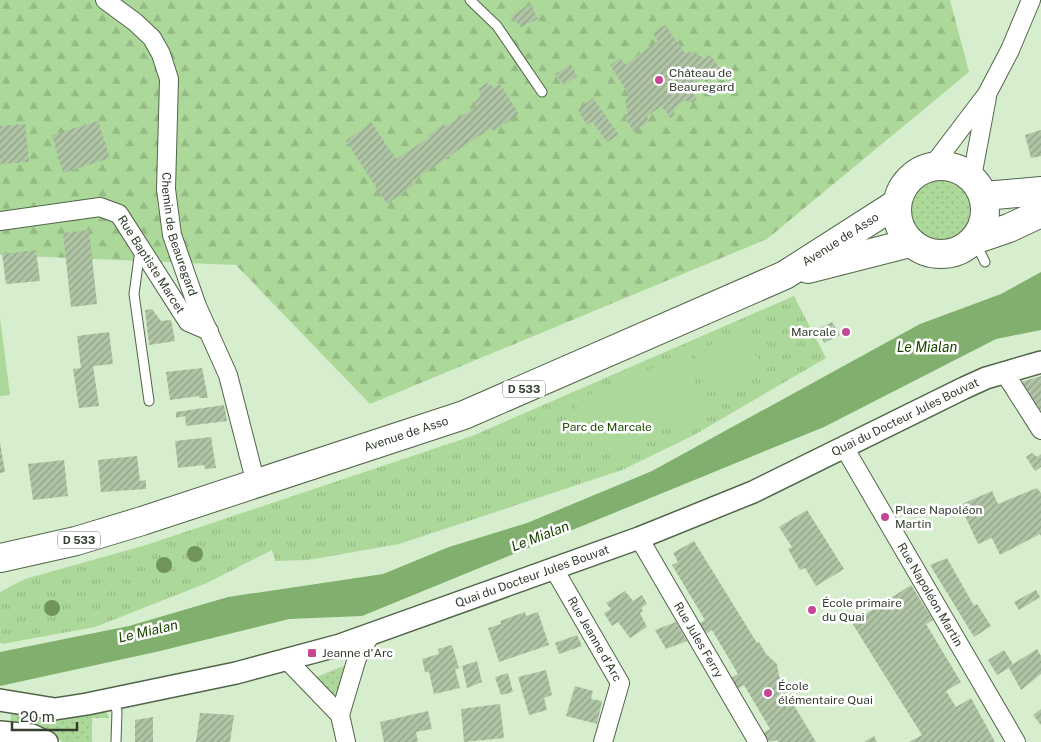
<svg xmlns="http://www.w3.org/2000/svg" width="1041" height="742" viewBox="0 0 1041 742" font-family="'Public Sans',sans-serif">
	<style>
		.grass { fill: url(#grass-dots) }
		.forest { fill: url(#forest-firs) }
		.park { fill: url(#park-tufts) }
		.pitch { fill: #acd89a }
		.water { fill: #81af6d }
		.building { fill: url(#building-hatch) }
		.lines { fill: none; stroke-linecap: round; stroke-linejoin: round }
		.service-casing { stroke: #516549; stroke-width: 11 }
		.minor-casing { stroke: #516549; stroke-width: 20 }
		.tertiary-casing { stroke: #516549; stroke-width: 24 }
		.primary-casing { stroke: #516549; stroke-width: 30 }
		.service { stroke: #fff; stroke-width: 9 }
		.minor { stroke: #fff; stroke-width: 18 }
		.tertiary { stroke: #fff; stroke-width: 21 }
		.primary { stroke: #fff; stroke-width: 28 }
		.tree { fill: #71945d }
		.poi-dot { fill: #c54693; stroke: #fff; stroke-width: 2 }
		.labels { text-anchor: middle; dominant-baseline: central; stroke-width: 5; stroke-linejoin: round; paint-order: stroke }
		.shield { fill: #fff; stroke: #71776e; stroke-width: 1 }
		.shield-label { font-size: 11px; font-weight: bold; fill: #343d30 }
		.poi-label { font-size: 12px; fill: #343d30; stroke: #fff; text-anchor: start }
		.street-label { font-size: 12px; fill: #343d30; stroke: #fff }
		.park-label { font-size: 12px; fill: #1e4a01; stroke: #fff }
		.water-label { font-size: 14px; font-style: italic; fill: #1b4600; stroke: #fff }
	</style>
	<defs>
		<pattern id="grass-dots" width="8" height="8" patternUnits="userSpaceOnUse" patternTransform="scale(1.25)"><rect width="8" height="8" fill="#acd89a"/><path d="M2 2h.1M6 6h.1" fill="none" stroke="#95ba85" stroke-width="1.8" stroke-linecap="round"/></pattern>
		<pattern id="forest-firs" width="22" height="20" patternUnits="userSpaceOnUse" patternTransform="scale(1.25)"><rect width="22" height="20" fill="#acd89a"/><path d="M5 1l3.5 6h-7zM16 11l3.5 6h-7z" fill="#95ba85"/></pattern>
		<pattern id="park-tufts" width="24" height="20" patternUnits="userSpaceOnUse" patternTransform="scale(1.25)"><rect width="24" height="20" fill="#acd89a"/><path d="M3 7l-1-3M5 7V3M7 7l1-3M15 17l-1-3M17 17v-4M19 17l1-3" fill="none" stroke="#95ba85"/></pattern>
		<pattern id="building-hatch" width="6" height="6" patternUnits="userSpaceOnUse" patternTransform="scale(1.25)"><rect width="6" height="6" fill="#afc5a5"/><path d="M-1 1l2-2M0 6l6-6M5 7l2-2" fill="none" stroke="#8fa187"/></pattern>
	</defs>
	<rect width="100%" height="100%" fill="#d7eece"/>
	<path class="grass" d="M910 210a31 31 0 1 1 62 0a31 31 0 1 1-62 0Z
		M351,663L337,700L314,678Z
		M12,707L103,710L107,713L109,718H92V742H63L41,728L20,723H10Z"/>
	<path class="forest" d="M0,0H950L969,72L767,239L370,404L236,265L0,255Z"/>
	<path class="park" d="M794,296L826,358L694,435L622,470L399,544L308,560L275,561L272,550L207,583L95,627L2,644L0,642V592L25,579L146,545L472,436Z"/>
	<path class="pitch" d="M0,318L10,395L0,396Z
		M745,330L763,370L712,393L694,352Z
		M683,355L707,411L598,457L574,401Z"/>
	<path class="water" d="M1041,272V330L996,339L824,427L362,616L289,619L160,651L0,686V652L129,626L228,597L383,574L449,547L527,523L652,471L920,324L1001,294Z"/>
	<path class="building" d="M530,4L538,19L521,27L511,16Z
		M665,25L685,53L695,52L704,59L710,55L722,71L706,82L702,78L688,87L697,99L692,103L685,100L674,109V115L670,118L662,106L647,116L649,121L634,132L624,117L628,113L625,103L629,95L610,65L620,58L625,65L658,41L653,33Z
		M570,65L577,76L564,85L555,74Z
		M487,83L495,88L500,84L519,114L494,131L491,128L412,181L414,185L387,204L346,141L371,122L396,159L429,138L427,136L443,125L446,126L476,107L474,103L480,97L479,88Z
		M593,98L619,135L607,142L594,124L591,122L587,125L578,110Z
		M98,121L110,158L63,173L52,135Z
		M25,124L29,162L0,164V126Z
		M1041,130V156L1031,158L1025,135Z
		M89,230L97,304L71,307L63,233Z
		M36,250L40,281L6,284L2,254Z
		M152,309L161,321L171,320L175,341L149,345L145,310Z
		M832,322L840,335L824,343L817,329Z
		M109,332L113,364L93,366L99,406L79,408L73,369L81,368L77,336Z
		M202,368L208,398H199V396L170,400L166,372Z
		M1041,376V410L1039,411L1021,382Z
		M224,405L227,421L186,426L185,416L176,418V412Z
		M211,437L216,468L205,469L204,465L178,468L175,441Z
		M0,442L5,472L0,473Z
		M1032,453L1037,457L1041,454V467L1035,471L1026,457Z
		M137,456L140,481L146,480V489L101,492L98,460Z
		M64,460L68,496L33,500L28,464Z
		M1037,488L1041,493V536L1040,534L1000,555L992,538L978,544L960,505L992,491L998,504Z
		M807,510L844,569L816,586L805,568L800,570L788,549L792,547L779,527Z
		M694,541L757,643L759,642L766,654L777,664L779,676L785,685L783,687L816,742H778L777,740L769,742L763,733L770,729L744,685L737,689L731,678L738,674L712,630L704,635L698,624L705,620L672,565L678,562L673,553Z
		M947,558L974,606L977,604L991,626L974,637L930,565Z
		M911,585L933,620L926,624L961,682L946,691L956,707L971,698L995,742H909L922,735L852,623Z
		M1036,590L1040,597L1019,610L1014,602Z
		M625,591L633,601L642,595L647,604L641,608L643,611L640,613L647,627L630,638L618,622L612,626L604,613L611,609L606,603Z
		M525,612L526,616L538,612L549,645L499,662L488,628L501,624L500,621Z
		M676,622L687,641L666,649L655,630Z
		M577,635L582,646L559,654L555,643Z
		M452,645L459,668L455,669L460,688L434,694L429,672H425L422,659L439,654L438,649Z
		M1037,649L1041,656V674L1021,690L1009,668L997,675L988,660L1004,650L1013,664Z
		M477,661L482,682L467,688L462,666Z
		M546,670L552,695L544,698L547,710L529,715L518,677Z
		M508,673L513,692L501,695L495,677Z
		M575,686L593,691L591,699L602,701L597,724L566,716Z
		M500,704L504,738L464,742L461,709Z
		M1041,709V725L1033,715Z
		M428,711L432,729L416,732L418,742H384L380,722Z
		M200,713L234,715L230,742H196Z
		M153,717V742H135V720Z
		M874,736L877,742H864Z"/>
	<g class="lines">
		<g class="service-casing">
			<path id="service" d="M470,0L497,26L542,92
				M975,242L985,262
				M140,250L134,294L149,401
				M113,699L117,711L116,742"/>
		</g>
		<g class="minor-casing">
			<g id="minor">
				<path id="s1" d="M105,0L135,22L152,38L161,54L169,79L166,189L172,235L197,306L228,375L256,484"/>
				<path d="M933,165L987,94L1010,50L1031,0"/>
				<path d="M972,177L987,97"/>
				<path id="s2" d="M0,221L100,207L119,214L188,322L209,331"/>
				<path d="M1004,372L1041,430"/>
				<path id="s3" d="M844,447L1016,742"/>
				<path id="s4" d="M639,538L758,742"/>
				<path id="s5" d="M554,569L620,683L603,742"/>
				<path d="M287,660L340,715"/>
				<path d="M346,742L340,715L357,658L371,634"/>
			</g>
		</g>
		<g class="tertiary-casing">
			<g id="tertiary">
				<path id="s6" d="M0,700L55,709L87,704L236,673L340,645L639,538L753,492L964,388L986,378L1041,362"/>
				<path d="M0,732L32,735L47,742"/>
			</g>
		</g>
		<g class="primary-casing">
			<g id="primary">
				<circle cx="941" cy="210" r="44"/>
				<path d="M984,196L1041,191"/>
				<path d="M974,240L1009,228L1041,213"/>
				<path d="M808,269L910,243"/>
				<path id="s7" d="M0,558L76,541L142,521L464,415L785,275L896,204"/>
			</g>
		</g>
		<use href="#service" class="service"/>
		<use href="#minor" class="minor"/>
		<use href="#tertiary" class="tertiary"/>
		<use href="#primary" class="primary"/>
	</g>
	<g class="tree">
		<circle cx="195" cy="554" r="8"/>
		<circle cx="164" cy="565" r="8"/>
		<circle cx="52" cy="608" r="8"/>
	</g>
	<g class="poi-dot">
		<circle cx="659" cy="80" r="5"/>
		<circle cx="846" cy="332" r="5"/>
		<circle cx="885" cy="517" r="5"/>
		<circle cx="812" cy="610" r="5"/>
		<rect x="307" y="648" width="10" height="10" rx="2.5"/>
		<circle cx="768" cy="693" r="5"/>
	</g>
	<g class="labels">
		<g class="shield">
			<rect x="503" y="380.5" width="42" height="17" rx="4"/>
			<rect x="58" y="531.5" width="42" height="17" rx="4"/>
		</g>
		<g class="shield-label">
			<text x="524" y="389">D 533</text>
			<text x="79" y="540">D 533</text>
		</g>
		<g class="poi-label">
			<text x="669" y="73">Château de<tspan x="669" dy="14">Beauregard</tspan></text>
			<text x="836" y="332" text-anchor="end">Marcale</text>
			<text x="895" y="510">Place Napoléon<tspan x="895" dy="14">Martin</tspan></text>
			<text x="822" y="603">École primaire<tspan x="822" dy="14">du Quai</tspan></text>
			<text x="322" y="653">Jeanne d'Arc</text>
			<text x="778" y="686">École<tspan x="778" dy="14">élémentaire Quai</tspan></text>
		</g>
		<g class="street-label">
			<text stroke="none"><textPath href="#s1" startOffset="262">Chemin de Beauregard</textPath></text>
			<text stroke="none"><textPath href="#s7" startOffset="902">Avenue de Asso</textPath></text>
			<text stroke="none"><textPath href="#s2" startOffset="181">Rue Baptiste Marcet</textPath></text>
			<text stroke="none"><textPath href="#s6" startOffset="958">Quai du Docteur Jules Bouvat</textPath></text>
			<text stroke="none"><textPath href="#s7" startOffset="425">Avenue de Asso</textPath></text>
			<text stroke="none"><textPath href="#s6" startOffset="552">Quai du Docteur Jules Bouvat</textPath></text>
			<text stroke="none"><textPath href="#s3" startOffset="171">Rue Napoléon Martin</textPath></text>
			<text stroke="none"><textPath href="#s5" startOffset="81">Rue Jeanne d'Arc</textPath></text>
			<text stroke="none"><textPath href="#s4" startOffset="118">Rue Jules Ferry</textPath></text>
		</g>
		<g class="park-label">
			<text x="607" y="427">Parc de Marcale</text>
		</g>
		<g class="water-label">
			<text x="927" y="347">Le Mialan</text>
			<text transform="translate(540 536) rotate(-21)">Le Mialan</text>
			<text transform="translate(148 631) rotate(-13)">Le Mialan</text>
		</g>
	</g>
	<path d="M12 722v8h65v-8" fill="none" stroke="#343d30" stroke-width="2.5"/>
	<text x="20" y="722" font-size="15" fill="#343d30" stroke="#ffffff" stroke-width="4" paint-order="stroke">20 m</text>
</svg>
